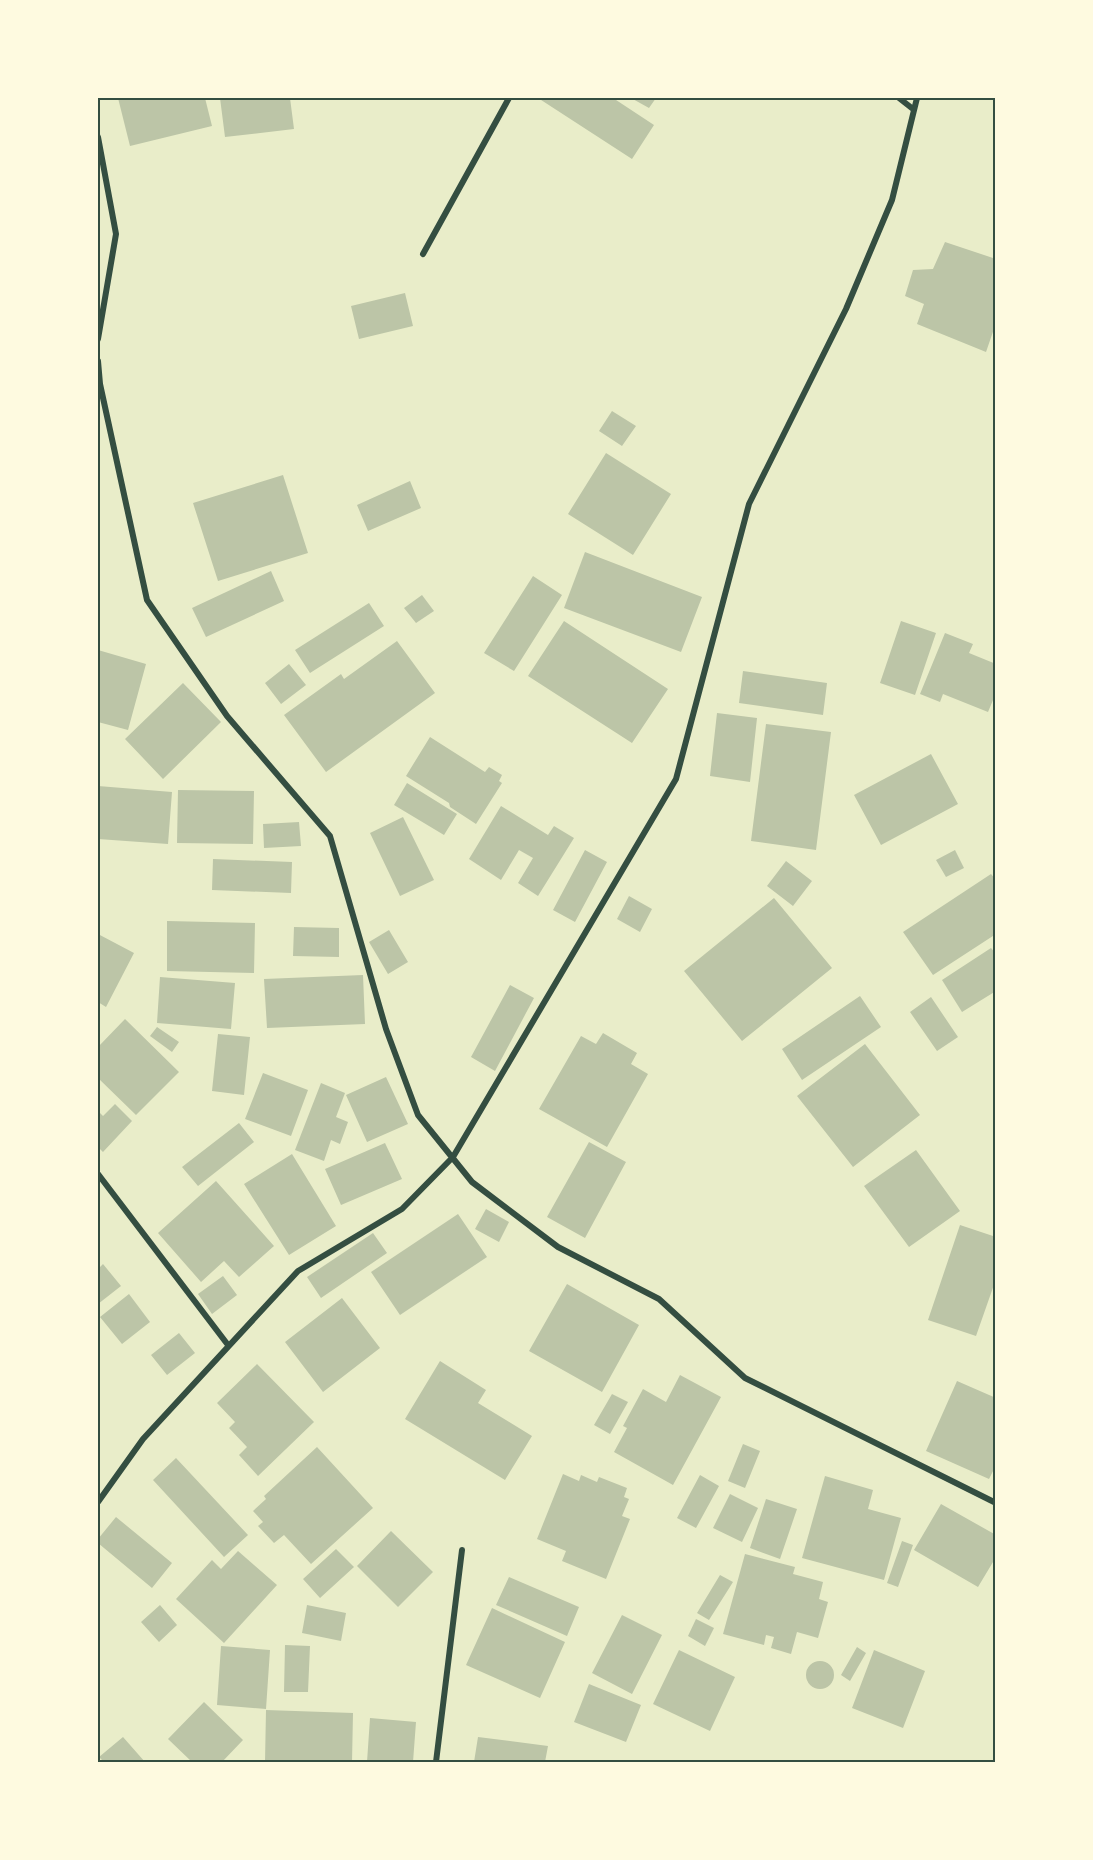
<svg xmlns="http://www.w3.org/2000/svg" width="1093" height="1860" viewBox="0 0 1093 1860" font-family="Poppins,sans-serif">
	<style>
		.building { fill: #bcc5a7 }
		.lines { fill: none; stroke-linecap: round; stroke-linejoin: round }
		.minor { stroke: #344e41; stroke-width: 6 }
		.neatline { fill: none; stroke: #344e41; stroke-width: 2 }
	</style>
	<rect width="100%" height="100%" fill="#e9edc9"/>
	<path class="building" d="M118,98H205L212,126L130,146Z
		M220,98H290L294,129L225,137Z
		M538,98H613L654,125L632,159Z
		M631,98H656L649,108Z
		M945,242L996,259V323L986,352L917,324L924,304L905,296L913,270L933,269Z
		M405,293L413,326L359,339L351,306Z
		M612,411L636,426L622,446L599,431Z
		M606,453L671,494L633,555L568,514Z
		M283,475L308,553L218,581L193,503Z
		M410,481L421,508L368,531L357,505Z
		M585,552L702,597L681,652L564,608Z
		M271,571L284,601L206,637L192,608Z
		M533,576L562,595L514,671L484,653Z
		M422,595L434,611L416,623L404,608Z
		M369,603L384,626L310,673L295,650Z
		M564,621L668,689L632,743L528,676Z
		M901,621L936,633L915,695L880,683Z
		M945,633L973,644L969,653L996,664V702L993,700L988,712L943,694L940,702L920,694Z
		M397,641L435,693L326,772L284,715L341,674L344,679Z
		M98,650L146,664L128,730L98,722Z
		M289,664L306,685L281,704L265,683Z
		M743,671L827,683L823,715L739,703Z
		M183,683L221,722L163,779L125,739Z
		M717,713L757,718L750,782L710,776Z
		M766,724L831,732L816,850L751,841Z
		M430,737L485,772L489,767L502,775L499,781L502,783L476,824L450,807L449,803L406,776Z
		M931,754L958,804L881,845L854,795Z
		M407,783L457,814L444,835L394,805Z
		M98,786L172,792L168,844L98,839Z
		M178,790L254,791L253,844L177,843Z
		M501,806L548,835L554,826L574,838L538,896L518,883L533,858L519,850L501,880L469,859Z
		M403,817L434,880L400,896L370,833Z
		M299,822L301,846L264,848L263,824Z
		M585,850L607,862L575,922L553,910Z
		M955,850L964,868L946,877L936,860Z
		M213,859L292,862L291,893L212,890Z
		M786,861L812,881L793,906L767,886Z
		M991,874L996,880V934L933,975L903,932Z
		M629,896L652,909L640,932L617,919Z
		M774,898L832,968L742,1041L684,971Z
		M167,921L255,923L254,973L167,971Z
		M294,927L339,928V957L293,956Z
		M389,930L408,962L388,974L369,942Z
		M98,934L134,953L106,1007L98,1002Z
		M991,948L996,954V991L962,1012L942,980Z
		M363,975L365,1024L267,1028L264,979Z
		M160,977L235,983L231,1029L157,1023Z
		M510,985L534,998L495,1071L471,1057Z
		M860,996L881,1027L802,1080L782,1049Z
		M931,997L958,1037L937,1051L910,1012Z
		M125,1019L179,1072L136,1115L98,1078V1047Z
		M157,1027L179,1042L172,1052L150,1036Z
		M603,1033L637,1053L631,1064L648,1074L607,1147L539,1109L581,1036L596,1044Z
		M218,1034L250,1037L244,1095L212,1091Z
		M865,1044L920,1115L853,1167L797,1096Z
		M263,1073L308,1090L291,1136L245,1119Z
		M386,1077L408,1124L367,1142L346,1095Z
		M321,1083L345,1093L336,1117L348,1122L340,1144L331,1140L324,1161L295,1150Z
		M115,1104L132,1121L103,1152L98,1147V1114L99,1112L103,1116Z
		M239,1123L254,1142L198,1186L182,1167Z
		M589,1142L626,1162L585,1238L547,1217Z
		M385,1143L402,1179L341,1205L325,1169Z
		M916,1150L960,1211L909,1247L864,1186Z
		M292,1154L336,1226L289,1255L244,1184Z
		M216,1181L274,1246L239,1277L224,1261L201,1282L158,1233Z
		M486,1209L509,1222L499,1242L475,1229Z
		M458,1214L487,1257L400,1315L371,1272Z
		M960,1225L996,1237V1279L976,1336L928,1320Z
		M373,1233L387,1253L321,1298L307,1277Z
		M103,1264L121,1286L98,1304V1269Z
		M223,1276L237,1295L212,1314L198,1294Z
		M567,1284L639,1325L602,1392L529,1351Z
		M129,1294L150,1322L122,1344L100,1317Z
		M342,1298L380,1348L323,1392L285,1342Z
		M179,1333L195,1353L167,1375L151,1355Z
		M440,1361L486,1390L478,1403L532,1436L505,1480L405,1419Z
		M257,1364L314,1422L258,1476L239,1455L247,1447L229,1428L235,1422L217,1403Z
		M680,1375L721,1397L673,1485L614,1452L627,1428L623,1426L643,1389L666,1402Z
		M957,1381L996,1398V1465L989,1479L926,1451Z
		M612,1394L628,1402L610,1434L594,1425Z
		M743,1444L760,1451L745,1488L728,1481Z
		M317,1447L373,1508L311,1564L284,1535L274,1543L258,1526L263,1522L253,1511L266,1499L264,1496Z
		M176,1458L248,1535L224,1557L153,1480Z
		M563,1474L579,1481L581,1475L597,1482L599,1477L627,1488L624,1497L629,1499L622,1516L630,1519L606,1579L562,1561L566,1551L537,1539Z
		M700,1475L719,1486L696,1528L677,1518Z
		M825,1476L873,1490L868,1509L901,1518L884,1580L802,1558Z
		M730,1494L758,1508L742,1542L713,1528Z
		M766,1499L797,1509L780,1559L750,1548Z
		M941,1504L996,1535V1557L978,1587L914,1550Z
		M116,1517L172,1563L152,1588L98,1543V1539Z
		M391,1531L433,1572L398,1607L357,1566Z
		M902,1541L913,1545L898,1587L887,1583Z
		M336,1549L354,1567L320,1598L303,1579Z
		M238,1551L277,1585L224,1643L176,1599L212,1560L221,1569Z
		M745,1554L795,1567L793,1574L823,1582L819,1599L828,1602L818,1638L797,1632L791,1654L771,1648L774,1637L766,1635L764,1645L723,1634Z
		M720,1575L733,1582L709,1620L697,1613Z
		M509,1577L579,1607L567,1636L496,1605Z
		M160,1605L177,1625L159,1642L141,1622Z
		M307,1605L346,1613L341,1641L302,1633Z
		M492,1608L565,1642L540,1698L466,1665Z
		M622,1615L662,1635L632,1694L592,1673Z
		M696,1619L714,1628L705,1646L688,1636Z
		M285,1645L310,1646L308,1692H284Z
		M221,1646L270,1650L266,1709L217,1705Z
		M857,1647L866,1653L850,1681L841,1675Z
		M679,1650L735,1677L710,1731L653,1704Z
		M874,1650L925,1671L903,1728L852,1708Z
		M806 1675a14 14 0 1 1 28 0a14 14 0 1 1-28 0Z
		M589,1684L641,1705L626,1742L574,1722Z
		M204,1702L243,1740L222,1762H192L168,1739Z
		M266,1710L353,1713L352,1762H265Z
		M370,1718L416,1722L413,1762H367Z
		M123,1737L145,1762H104L99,1757Z
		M478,1737L548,1746L545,1762H474Z"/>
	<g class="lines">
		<path class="minor" d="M899,98L913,109
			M98,137L116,234L98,339
			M423,254L509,98
			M98,361L100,384L147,600L227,716L330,836L386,1029L418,1115L472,1182L558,1247L659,1299L745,1378L996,1503
			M98,1174L228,1345
			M98,1502L143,1439L298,1271L402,1209L453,1157L676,779L749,504L846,309L892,200L917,98
			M436,1762L462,1550"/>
	</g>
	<rect width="1093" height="1860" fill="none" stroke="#fefae0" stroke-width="198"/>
	<rect x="99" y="99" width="895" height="1662" class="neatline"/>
</svg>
